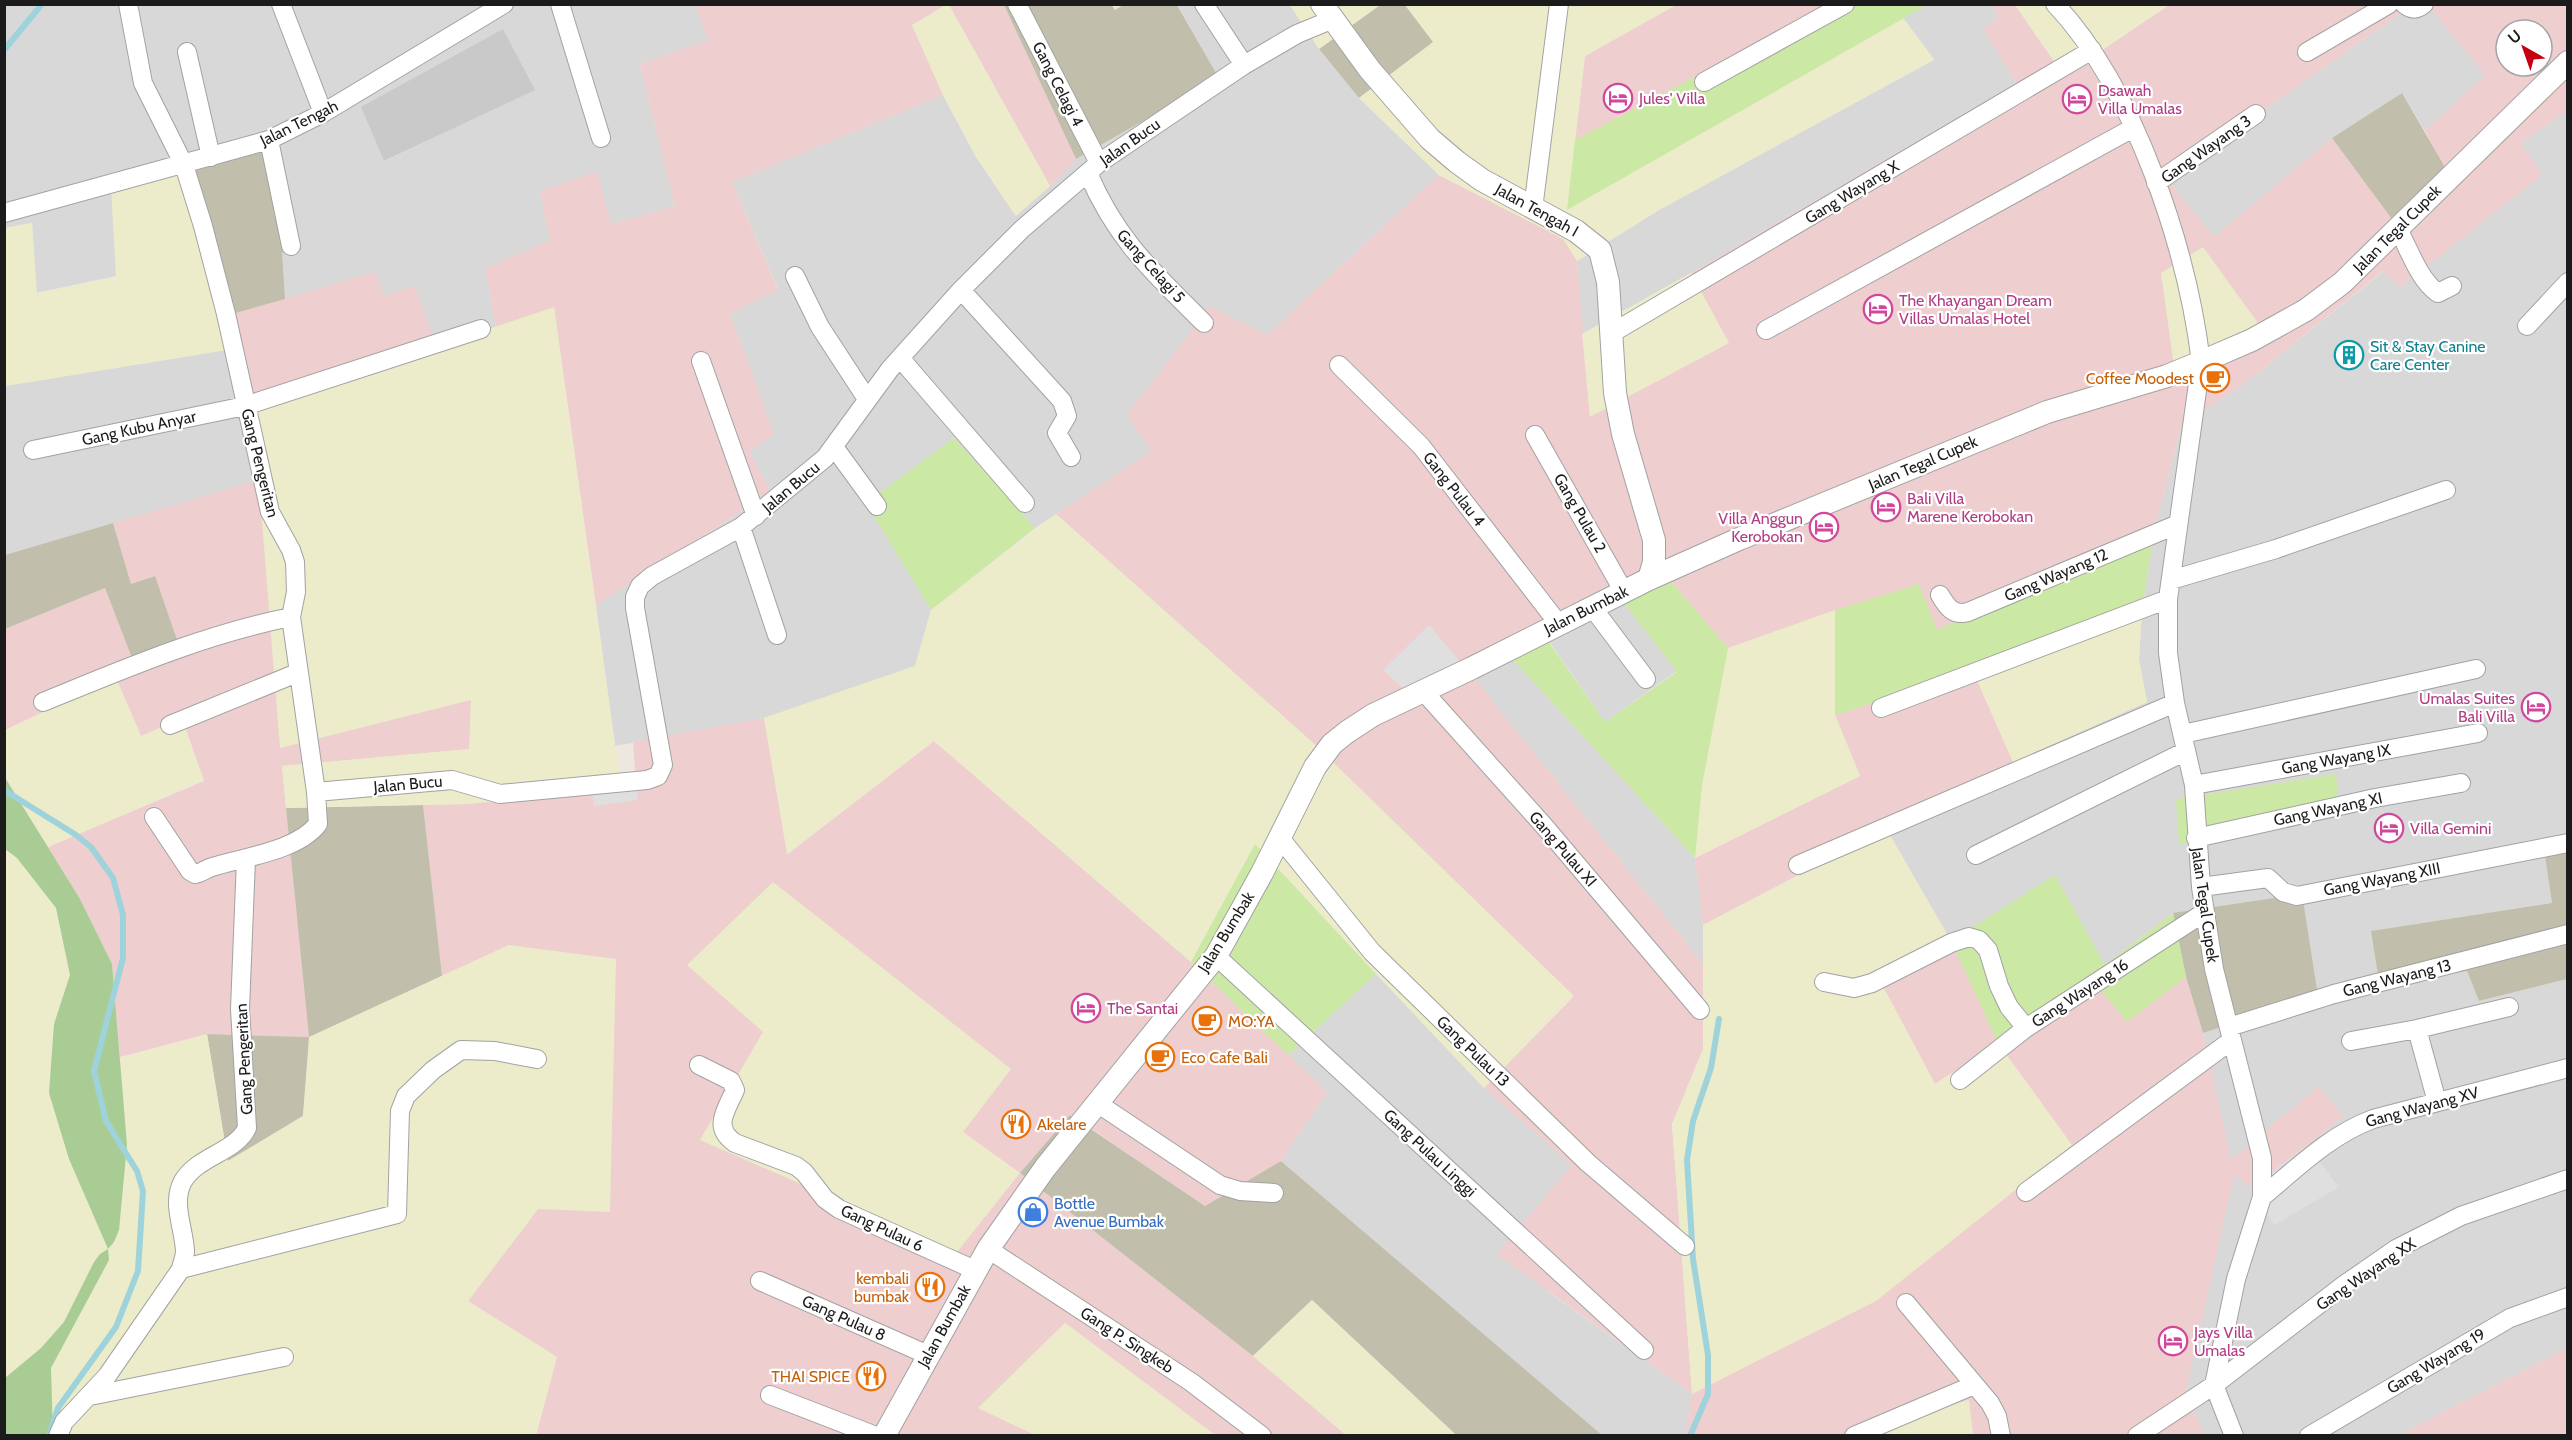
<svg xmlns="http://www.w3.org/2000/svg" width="2572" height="1440" viewBox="0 0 2572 1440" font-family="Cabin,sans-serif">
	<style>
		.residential { fill: #d9d8d8; fill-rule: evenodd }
		.commercial { fill: #eececf; fill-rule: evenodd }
		.religious { fill: #c9c9c9 }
		.construction { fill: #c1bfac }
		.farmland { fill: #ececca }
		.grass { fill: #cbe8a4 }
		.forest { fill: #a9cc94 }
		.parking { fill: #dfdfdf }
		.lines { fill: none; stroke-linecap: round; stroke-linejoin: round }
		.stream { stroke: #9fd3db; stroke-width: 6 }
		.minor-casing { stroke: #a2a2a2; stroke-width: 20 }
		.tertiary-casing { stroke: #a2a2a2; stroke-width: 24 }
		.minor { stroke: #fff; stroke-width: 18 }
		.tertiary { stroke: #fff; stroke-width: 22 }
		.labels { text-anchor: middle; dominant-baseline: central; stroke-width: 4.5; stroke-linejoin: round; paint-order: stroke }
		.street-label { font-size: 16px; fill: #1b1b1b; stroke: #fff }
		.hotel-label { font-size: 16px; fill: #b23c85; stroke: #fff; text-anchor: start }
		.culture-label { font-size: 16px; fill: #0d838f; stroke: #fff; text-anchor: start }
		.food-label { font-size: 16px; fill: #c56008; stroke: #fff; text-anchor: end }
		.shop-label { font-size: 16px; fill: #366cbe; stroke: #fff; text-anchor: start }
	</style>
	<rect width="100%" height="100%" fill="#ede7e0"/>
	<path class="residential" d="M1177,4L1290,5L1319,49L1359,98L1439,175L1267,335L1153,451L1035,528L954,438L867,503L931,610L915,666L764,718L615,746L596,605L771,492L749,451L774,434L730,314L778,289L732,182L943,95L976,157L1015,215L1050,186L1076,159L1219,78Z
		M4,5H695L709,40L640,64L675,206L611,224L540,191L550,240L485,269L496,327L436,347L384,296L375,273L285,299L276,152L116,276L36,293L32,223L5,228ZM535,89L385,161L361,107Z
		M1927,5H1991L1999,17L1983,29L2016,83L1691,273L1582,334L1577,261L1659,210L1934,60L1903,18Z
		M2412,5H2428L2486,75L2425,131L2402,93L2332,138L2214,238L2167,179Z
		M2567,111V851L2545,858L2552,903L2372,931L2380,987L2467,971L2479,1001L2567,979V1348L2399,1435H2204L2186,1391L2234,1174L2252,1188L2274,1225L2338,1187L2307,1145L2343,1117L2231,1161L2203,1033L2318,996L2173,913L2105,965L1951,941L1887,830L2013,762L2147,702L2139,660L2142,610L2154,531L2181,427L2245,383L2384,271L2400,287L2541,175L2521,143Z
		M239,348L259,480L5,555V386Z
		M1617,594L1677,671L1605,722L1542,631Z
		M1503,649L1695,858L1703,925V964L1466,668Z
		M1376,974L1484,1088L1572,1164L1547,1291L1692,1394L1685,1435H1602L1281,1161L1327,1092L1288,1055Z"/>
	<path class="commercial" d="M695,5H946L912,25L943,95L732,182L778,290L730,314L774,434L749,451L771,492L596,605L554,308L496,327L485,269L550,240L540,191L597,171L611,224L675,206L640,64L709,40Z
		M949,5H1004L1076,159L1050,186Z
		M1676,5H1832L1575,140L1585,56Z
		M1991,5H2015L2065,75L2169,5H2412L2167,179L2214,237L2332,138L2390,217L2445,167L2425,131L2485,75L2428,5H2567V111L2521,143L2542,175L2400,287L2383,271L2245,383L2181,427L2154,531L1937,630L1919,584L1728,648L1662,571L1466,668L1703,964V1049L1672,1124L1692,1393L1998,1043L1935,1084L1881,983L1951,941L2090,976L2127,1022L2186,977L2203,1033L2231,1160L2319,1086L2343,1117L2252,1188L2234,1175L2186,1391L2204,1435H1973L1968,1400L1861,1435H1685L1692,1394L1496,1254L1572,1165L1484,1088L1573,997L1312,742L1056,514L1152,451L1127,415L1210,306L1267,335L1439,175L1564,239L1577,261L1590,416L1728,343L1691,273L2016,83L1983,29L1999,17ZM2506,30H2542V66H2506Z
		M375,272L384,296L415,286L436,347L253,408L229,315Z
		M259,480L471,700L470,749L282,766L309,1037L207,1034L120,1057L112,964L80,899L48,847L204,781L182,719L141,736L116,678L5,730V629L105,588L132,657L155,576L131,584L113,523Z
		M1973,671L2013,762L1703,925L1695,858L1860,776L1835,715Z
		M764,718L788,854L934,741L1191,962L1327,1092L1281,1161L1205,1206L1071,1115L1020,1173L1253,1356L1346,1435H1215L1065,1323L979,1408L1035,1435H536L557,1357L468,1301L538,1209L509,945L442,976L423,805L468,804L592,791L637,800L633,742ZM763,1032L1011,1069L962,1132L1020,1174L701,1140Z
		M2567,1348V1435H2399Z"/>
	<path class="religious" d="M503,29L535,90L384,161L361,107Z"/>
	<path class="construction" d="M1111,4L1115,10L1123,5H1177L1219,78L1076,159L1004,5Z
		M1380,5H1405L1434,42L1359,98L1319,49Z
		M2402,93L2445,167L2391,218L2332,138Z
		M276,151L285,299L229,315L181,164Z
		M113,523L131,584L155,576L178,643L132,658L105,588L5,629V555Z
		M423,805L442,976L310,1037L303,1116L228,1161L207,1034L309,1037L286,808Z
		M2567,851V979L2479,1001L2467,971L2380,987L2371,931L2552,903L2545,857Z
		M2302,894L2318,996L2203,1033L2186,977L2173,913Z
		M1070,1115L1205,1206L1281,1161L1602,1435H1456L1312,1300L1253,1356L1020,1173Z"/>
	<path class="farmland" d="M946,5H949L1050,186L1016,216L976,157L943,95L912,25Z
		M1290,5H1380L1319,49Z
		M1405,5H1676L1585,56L1567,210L1903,18L1934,59L1659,210L1577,261L1563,239L1439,175L1359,98L1433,42Z
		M2015,5H2169L2064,76Z
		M181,164L239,348L5,386V228L32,223L37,293L116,277L111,188Z
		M2203,247L2263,330L2175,374L2161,273Z
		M1691,273L1729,343L1590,417L1582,334Z
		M554,307L621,787L468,804L286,808L282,766L469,749L471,700L280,748L253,408Z
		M1056,514L1312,742L1574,996L1484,1088L1255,845L1191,962L934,741L787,854L764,718L915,666L931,610Z
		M1835,610V715L1860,776L1695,858L1702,785L1728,648Z
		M2142,610L2139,660L2147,702L2013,762L1973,671Z
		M116,678L141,736L182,719L204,780L48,847L5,776V730Z
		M1887,830L1951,941L1881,983L1935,1084L1998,1043L2072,1145L1876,1301L1692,1394L1672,1124L1703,1049V925Z
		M4,849L17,858L56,908L70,975L54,1024L49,1093L69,1159L108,1249L119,1230L127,1145L120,1058L207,1034L228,1161L303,1116L309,1037L509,945L616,959L610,1212L538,1209L468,1301L557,1357L536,1435H53L51,1368L74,1326L100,1254L64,1322L41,1348L5,1378Z
		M773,882L1011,1069L963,1132L1020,1173L957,1252L700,1140L763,1032L687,965Z
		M1312,1300L1456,1435H1346L1253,1356Z
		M1065,1323L1215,1435H1035L978,1408Z
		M1969,1400L1973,1435H1861Z"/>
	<path class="grass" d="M1832,5H1927L1567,210L1575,140Z
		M954,438L1035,528L931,610L866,503Z
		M2154,531L2142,610L1973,671L1835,715V610L1919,584L1937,630Z
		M1662,571L1728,648L1702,785L1695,858L1503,649L1541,631L1605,722L1677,672L1617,594Z
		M2336,774L2339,813L2179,845L2176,799Z
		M1255,844L1376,974L1288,1055L1191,962Z
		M2055,875L2105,965L2173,913L2186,977L2127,1022L2090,977L1998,1043L1951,941Z"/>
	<path class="forest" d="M4,776L80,899L112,964L127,1145L119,1230L114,1242L108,1249L109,1260L51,1368L53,1435H5V1378L41,1348L64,1322L94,1262L100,1254L108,1249L69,1159L49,1093L54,1024L70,975L56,908L17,858L5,849Z"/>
	<path class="parking" d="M1429,625L1466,668L1408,693L1383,670Z
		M636,785L638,800L594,806L592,791Z
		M2307,1145L2338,1187L2274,1225L2252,1188Z"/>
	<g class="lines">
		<path class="stream" d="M4,50L42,4
			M4,790L76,835L91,847L113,878L123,915V958L94,1071L106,1121L137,1171L143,1191L138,1271L116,1327L58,1408L49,1436
			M1690,1436L1708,1394V1355L1693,1259L1687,1160L1693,1121L1711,1068L1719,1019"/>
		<g class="minor-casing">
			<path id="minor" d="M128,4L143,83L184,165L203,226L226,314L270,512L291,550L295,562L296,592L291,617L316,792L318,824C297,851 244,857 212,867C206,869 201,873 195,874L190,871L154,817
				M281,4L323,113
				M560,4L601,138
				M1017,4L1099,163
				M1204,4L1244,65
				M2055,4C2135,89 2187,248 2201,362L2168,599V653L2175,703L2194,785L2201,887L2214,969L2262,1158V1197L2236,1279L2214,1385L2234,1436
				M2404,4C2411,10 2417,10 2424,4
				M187,52L211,157
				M2307,52L2389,4
				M1704,82L1845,4
				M269,140L291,246
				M1088,173C1117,241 1154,273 1204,323
				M2156,183L2256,114
				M1533,209L1559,4
				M4,213L269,140L323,113L504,4
				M2398,229C2409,249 2419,280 2438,293L2452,286
				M795,276L820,327L867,399
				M961,290L1062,401L1067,416L1057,433L1071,457
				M2527,326L2568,282
				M1766,330L2133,128
				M1612,333L2092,50
				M900,358L1025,503
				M701,361L756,516
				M1339,365L1421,446L1558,623
				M1535,435L1624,592
				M834,447L877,506
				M33,450L245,406L481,329
				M741,527L777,635
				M2171,580L2276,549L2446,490
				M1940,595C1947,607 1953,616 1968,612L2178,524
				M1592,607L1646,679
				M1424,692L1545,827L1700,1010
				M43,702C124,669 205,634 291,617
				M1881,708L2168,599
				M170,725L297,673
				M2183,734L2476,669
				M2194,785L2478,733
				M316,792L452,780L500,794L647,780L658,776L663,765L635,608V597L640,586L652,576L741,527L825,458L890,369L961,290L1022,229L1099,163L1244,65L1297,34L1331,20
				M1280,838L1372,952L1588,1163L1685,1246
				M2196,838L2375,798L2461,783
				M1976,855L2186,751
				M1798,865L2175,703
				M2201,887L2268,878L2283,892L2297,896L2568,843
				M1216,956L1644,1350
				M1824,982L1854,988L1872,983L1951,943L1969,937L1979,940L1988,950L1999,986L2009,1007L2026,1028
				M2229,1027L2334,994L2568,934
				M2417,1029L2437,1102
				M2351,1041L2417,1029L2509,1007
				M699,1065L731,1081L735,1090C726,1111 712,1127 735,1143L796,1166L804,1172L825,1199L839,1209L975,1270
				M1960,1080L2026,1028L2205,912
				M1097,1103L1220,1185L1240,1191L1274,1193
				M2026,1192L2232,1040
				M2262,1197C2297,1168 2330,1135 2373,1119L2568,1068
				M988,1249L1191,1382L1262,1436
				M181,1269L397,1214L400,1111L406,1096L433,1070L461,1050L495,1051L537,1059
				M760,1281L928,1355
				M1906,1303L1990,1403L1997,1416L2001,1436
				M770,1395L876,1436
				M90,1396L284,1357
				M58,1436L64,1422L107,1376L181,1269C182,1263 185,1257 185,1251C184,1228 171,1203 183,1181C198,1156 236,1152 247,1128L240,1009L246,859
				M1854,1436L1974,1385
				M2137,1436L2214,1385L2344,1285L2396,1249L2461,1216L2568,1179
				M2309,1436L2510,1318L2568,1297"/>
		</g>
		<g class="tertiary-casing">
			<path id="tertiary" d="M1322,4L1370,70L1430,139L1457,162L1482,180L1576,231L1600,250L1608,282L1615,393L1623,434L1654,540V562L1649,579
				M884,1436L988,1249L1045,1168L1216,956L1262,873L1315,767L1332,744L1347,732L1373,715L1472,668L1649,579L1739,539L2047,412L2167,376L2201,362L2252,340L2306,310L2342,283L2568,62"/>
		</g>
		<use href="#minor" class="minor"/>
		<use href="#tertiary" class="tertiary"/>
	</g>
	<defs>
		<g id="hotel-ring" transform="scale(1.5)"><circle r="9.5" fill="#fff" stroke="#d1479c" stroke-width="1.5"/><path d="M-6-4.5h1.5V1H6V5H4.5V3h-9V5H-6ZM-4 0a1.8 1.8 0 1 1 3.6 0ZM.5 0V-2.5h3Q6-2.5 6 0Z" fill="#d1479c"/></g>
		<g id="building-ring" transform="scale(1.5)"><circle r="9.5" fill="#fff" stroke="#0f9aa8" stroke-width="1.5"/><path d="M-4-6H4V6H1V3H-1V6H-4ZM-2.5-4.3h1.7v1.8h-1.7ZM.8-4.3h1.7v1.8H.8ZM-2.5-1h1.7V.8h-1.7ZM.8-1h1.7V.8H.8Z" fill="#0f9aa8"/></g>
		<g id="cafe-ring" transform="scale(1.5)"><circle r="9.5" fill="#fff" stroke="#e8710a" stroke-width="1.5"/><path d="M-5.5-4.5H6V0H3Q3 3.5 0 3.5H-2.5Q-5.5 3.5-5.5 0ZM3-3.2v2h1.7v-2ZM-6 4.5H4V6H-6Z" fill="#e8710a"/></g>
		<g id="restaurant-ring" transform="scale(1.5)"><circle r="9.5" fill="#fff" stroke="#e8710a" stroke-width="1.5"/><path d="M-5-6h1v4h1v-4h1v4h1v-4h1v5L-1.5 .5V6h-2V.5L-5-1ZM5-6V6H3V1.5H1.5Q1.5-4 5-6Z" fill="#e8710a"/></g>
		<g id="shop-ring" transform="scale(1.5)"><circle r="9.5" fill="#fff" stroke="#3f7fe0" stroke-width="1.5"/><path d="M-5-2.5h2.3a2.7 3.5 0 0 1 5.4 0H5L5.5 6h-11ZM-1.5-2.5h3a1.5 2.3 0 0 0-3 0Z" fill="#3f7fe0"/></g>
	</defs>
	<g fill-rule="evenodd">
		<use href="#hotel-ring" x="1618" y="98"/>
		<use href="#hotel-ring" x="2077" y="99"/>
		<use href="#hotel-ring" x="1878" y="309"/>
		<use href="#building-ring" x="2349" y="355"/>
		<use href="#cafe-ring" x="2215" y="378"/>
		<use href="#hotel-ring" x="1886" y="507"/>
		<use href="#hotel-ring" x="1824" y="527"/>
		<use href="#hotel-ring" x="2536" y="707"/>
		<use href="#hotel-ring" x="2389" y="828"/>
		<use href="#hotel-ring" x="1086" y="1008"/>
		<use href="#cafe-ring" x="1207" y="1021"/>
		<use href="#cafe-ring" x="1160" y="1057"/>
		<use href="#restaurant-ring" x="1016" y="1124"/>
		<use href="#shop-ring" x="1033" y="1212"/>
		<use href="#restaurant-ring" x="930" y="1287"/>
		<use href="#hotel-ring" x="2173" y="1341"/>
		<use href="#restaurant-ring" x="871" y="1376"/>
	</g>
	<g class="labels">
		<g class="street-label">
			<text transform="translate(1058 84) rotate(63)">Gang Celagi 4</text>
			<text transform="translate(299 123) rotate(-26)">Jalan Tengah</text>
			<text transform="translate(1130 142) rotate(-35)">Jalan Bucu</text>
			<text transform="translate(2206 149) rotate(-35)">Gang Wayang 3</text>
			<text transform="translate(1852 192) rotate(-31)">Gang Wayang X</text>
			<text transform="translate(1537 210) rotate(29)">Jalan Tengah I</text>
			<text transform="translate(2397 229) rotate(-45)">Jalan Tegal Cupek</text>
			<text transform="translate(1151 266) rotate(48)">Gang Celagi 5</text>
			<text transform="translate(139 428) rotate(-12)">Gang Kubu Anyar</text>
			<text transform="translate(260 463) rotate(76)">Gang Pengeritan</text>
			<text transform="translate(1923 463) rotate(-23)">Jalan Tegal Cupek</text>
			<text transform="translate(791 487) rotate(-40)">Jalan Bucu</text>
			<text transform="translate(1454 489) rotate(52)">Gang Pulau 4</text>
			<text transform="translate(1580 513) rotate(60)">Gang Pulau 2</text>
			<text transform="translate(2056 575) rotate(-23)">Gang Wayang 12</text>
			<text transform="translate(1586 610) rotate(-26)">Jalan Bumbak</text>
			<text transform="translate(2336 759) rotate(-10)">Gang Wayang IX</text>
			<text transform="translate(408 784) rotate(-5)">Jalan Bucu</text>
			<text transform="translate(2328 809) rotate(-12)">Gang Wayang XI</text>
			<text transform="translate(1563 849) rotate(49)">Gang Pulau XI</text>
			<text transform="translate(2382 879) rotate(-11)">Gang Wayang XIII</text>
			<text transform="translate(2205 905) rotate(82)">Jalan Tegal Cupek</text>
			<text transform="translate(1226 932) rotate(-58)">Jalan Bumbak</text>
			<text transform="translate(2397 978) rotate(-14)">Gang Wayang 13</text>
			<text transform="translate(2080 993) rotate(-33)">Gang Wayang 16</text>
			<text transform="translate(1473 1051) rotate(44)">Gang Pulau 13</text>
			<text transform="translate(244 1059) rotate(-93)">Gang Pengeritan</text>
			<text transform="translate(2422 1107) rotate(-15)">Gang Wayang XV</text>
			<text transform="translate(1430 1153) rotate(43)">Gang Pulau Linggi</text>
			<text transform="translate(882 1228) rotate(25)">Gang Pulau 6</text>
			<text transform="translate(2366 1274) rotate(-34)">Gang Wayang XX</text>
			<text transform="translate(844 1318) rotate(24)">Gang Pulau 8</text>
			<text transform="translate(944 1326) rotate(-61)">Jalan Bumbak</text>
			<text transform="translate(1127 1340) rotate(33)">Gang P. Singkeb</text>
			<text transform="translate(2436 1361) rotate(-31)">Gang Wayang 19</text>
		</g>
		<g class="hotel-label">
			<text x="2098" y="90">Dsawah<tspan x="2098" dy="18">Villa Umalas</tspan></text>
			<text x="1639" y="98">Jules' Villa</text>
			<text x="1899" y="300">The Khayangan Dream<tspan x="1899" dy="18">Villas Umalas Hotel</tspan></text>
			<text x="1907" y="498">Bali Villa<tspan x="1907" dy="18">Marene Kerobokan</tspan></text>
			<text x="1803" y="518" text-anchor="end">Villa Anggun<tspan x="1803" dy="18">Kerobokan</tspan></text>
			<text x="2515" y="698" text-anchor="end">Umalas Suites<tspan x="2515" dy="18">Bali Villa</tspan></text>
			<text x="2410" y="828">Villa Gemini</text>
			<text x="1107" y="1008">The Santai</text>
			<text x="2194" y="1332">Jays Villa<tspan x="2194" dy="18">Umalas</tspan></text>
		</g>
		<g class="culture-label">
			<text x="2370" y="346">Sit &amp; Stay Canine<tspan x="2370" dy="18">Care Center</tspan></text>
		</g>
		<g class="food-label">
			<text x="2194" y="378">Coffee Moodest</text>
			<text x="1228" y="1021" text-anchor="start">MO:YA</text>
			<text x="1181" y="1057" text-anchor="start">Eco Cafe Bali</text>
			<text x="1037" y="1124" text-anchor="start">Akelare</text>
			<text x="909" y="1278">kembali<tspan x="909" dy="18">bumbak</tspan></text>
			<text x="850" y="1376">THAI SPICE</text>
		</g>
		<g class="shop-label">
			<text x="1054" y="1203">Bottle<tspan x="1054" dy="18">Avenue Bumbak</tspan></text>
		</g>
	</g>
	<rect width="2572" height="1440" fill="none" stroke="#1b1b1b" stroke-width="12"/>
	<g transform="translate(2524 48) rotate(320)"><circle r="28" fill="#ffffff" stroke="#a4a4a4" stroke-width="1.5"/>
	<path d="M0-4.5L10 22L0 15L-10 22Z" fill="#c50011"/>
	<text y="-9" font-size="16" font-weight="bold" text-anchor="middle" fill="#1b1b1b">U</text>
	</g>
</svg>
